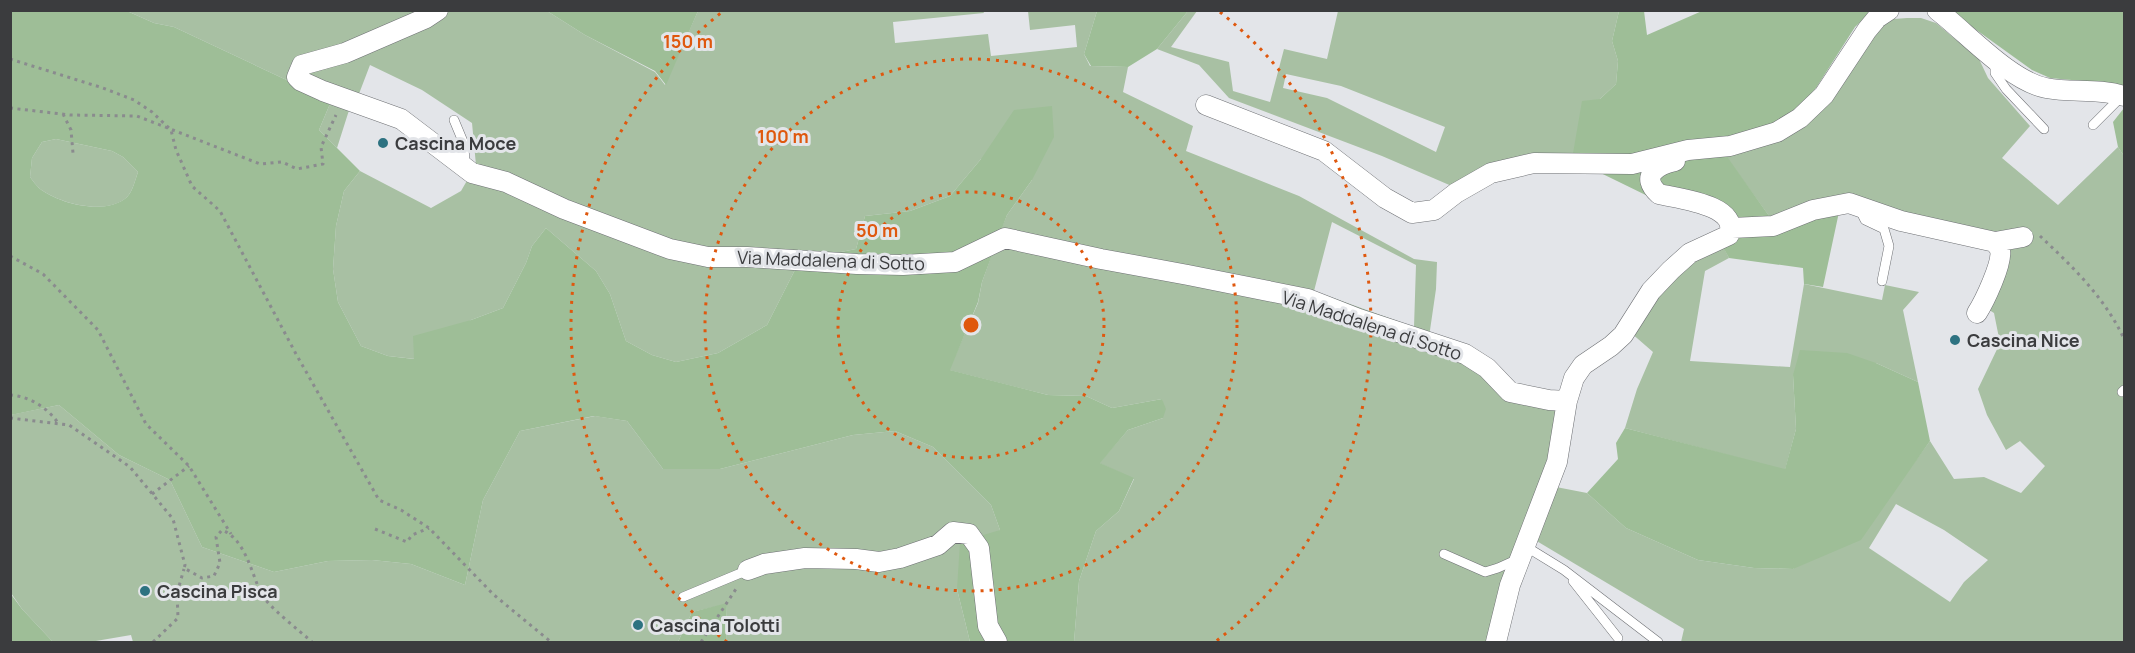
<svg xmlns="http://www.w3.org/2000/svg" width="2135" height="653" viewBox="0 0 2135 653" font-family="Manrope,sans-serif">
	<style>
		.green { fill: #a8c0a3; fill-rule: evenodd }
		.forest { fill: #9ebe97; fill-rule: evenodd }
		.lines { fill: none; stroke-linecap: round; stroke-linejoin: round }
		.lane-casing { stroke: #6e7074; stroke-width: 10 }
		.street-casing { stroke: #6e7074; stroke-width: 21 }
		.path { stroke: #8a8b8e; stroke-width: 3; stroke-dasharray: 3 4.5; stroke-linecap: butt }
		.lane { stroke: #fff; stroke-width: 9 }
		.street { stroke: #fff; stroke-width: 20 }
		.ring { fill: none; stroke: #df580e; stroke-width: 3; stroke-dasharray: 3 6 }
		.poi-dot { fill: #2d7281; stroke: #e3e5e9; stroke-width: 2 }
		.labels { text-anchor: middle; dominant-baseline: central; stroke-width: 6; stroke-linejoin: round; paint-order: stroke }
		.poi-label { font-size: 18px; font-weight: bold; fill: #3b3c3e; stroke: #e3e5e9; text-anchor: start }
		.street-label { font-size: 18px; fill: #3b3c3e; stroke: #e3e5e9 }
		.centre { fill: #df580e; stroke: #e3e5e9; stroke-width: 3 }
		.ring-label { font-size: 18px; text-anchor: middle; font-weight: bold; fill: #df580e; stroke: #e3e5e9; stroke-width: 6; stroke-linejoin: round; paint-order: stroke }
	</style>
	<rect width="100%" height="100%" fill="#e3e5e9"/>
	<path class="green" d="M127,11H422L349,46L302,56L290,66L293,83L174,27L154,23Z
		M444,11H547L585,35L655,72L665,85L698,11H983L984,13L893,22L895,43L988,34L991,56L1077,47L1075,25L1030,30L1028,11H1097L1084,54L1090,66L1128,67L1123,92L1193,126L1186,151L1299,196L1414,259L1437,262L1436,289L1429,337L1308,307L1471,364L1559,408L1544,484L1491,642H1074L1079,581L1096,531L1119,511L1134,479L1099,463L1128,430L1163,418L1162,399L1112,408L1086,396L1048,395L949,370L978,303L982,282L1000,232L1007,215L1032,180L981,159L950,196L910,211L865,216L856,249L800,260L767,325L718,353L676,362L652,355L626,341L610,294L596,271L546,228L532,246L526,263L503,308L471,320L415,359L388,356L361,346L338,302L333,269L336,226L344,191L360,171L431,208L461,191L476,165L472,123L422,90L370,65L357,99L312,80L307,72L350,57L441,20ZM1332,222L1416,265L1414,327L1314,291Z
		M1188,11H1197L1171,47L1229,62L1233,91L1270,102L1284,49L1327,59L1338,11H1619L1612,41L1618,61L1616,84L1600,99L1572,159L1454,187L1382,156L1229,98L1199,65L1157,49ZM1286,74L1341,86L1445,127L1436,152L1327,98L1283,88Z
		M1907,18H1921L1936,23L1979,59L1988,78L2030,126L2002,158L2058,205L2118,147L2124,156V642H1681L1684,629L1535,540L1556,487L1587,493L1626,528L1698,560L1754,568L1793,569L1903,478L1930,441L1954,479L1984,477L2021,493L2045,466L2020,441L2006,450L1987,415L1978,389L2000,343L1994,313L1986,308L1994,233L1922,220L1854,196L1772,220L1727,158L1778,140L1803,124L1835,96L1856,58L1883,25L1894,19ZM1896,504L1944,530L1988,560L1964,582L1950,602L1869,548Z
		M332,99L351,104L337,148L319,130Z
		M56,139L112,151L123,157L138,172C135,180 133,191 127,197C107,216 59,204 39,188C36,185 33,181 30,177L32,158L42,142Z
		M1724,248L1729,258L1705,271L1690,361L1790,367L1804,284L1882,300L1885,285L1919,292L1903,310L1918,382L1876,363L1793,375L1796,429L1785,470L1625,428L1637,389L1653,352L1630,332L1686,263Z
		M59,405L119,455L170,480L202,547L274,572L328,561L372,560L411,564L465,585L483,500L520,431L595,416L627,421L663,469H720L853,435L895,431L933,447L991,505L1000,530L957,589L970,642H726L727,604L692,612L678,642H133L131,635L90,642H53L22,609L11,593L10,415Z"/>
	<path class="forest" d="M11,10L127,11L154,23L174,27L293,83L332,99L319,130L360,171L344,191L336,226L333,269L338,302L361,346L388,356L414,359L413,336L471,320L503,308L526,263L532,246L546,228L596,271L610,294L626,341L652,355L676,362L718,353L767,325L800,260L856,249L865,216L910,211L950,196L981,159L1014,110L1052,106L1054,137L1032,180L1007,215L982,282L978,302L950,370L1048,395L1086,396L1112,408L1162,399L1166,409L1163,418L1128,430L1100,463L1134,478L1119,511L1096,531L1079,581L1074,642H970L957,589L960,542L1000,530L991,505L933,447L895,431L853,435L720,469H663L627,421L594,416L520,431L483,500L465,585L411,564L372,560L328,561L274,572L202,547L170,480L119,455L59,405L11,415ZM56,139L112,151L123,157L138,172C135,180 133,191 127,197C106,216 59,204 39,188C36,185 33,181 30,177L32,158L42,142Z
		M547,11H698L666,85L655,71L585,35Z
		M1097,11V10L1188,11L1157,49L1128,67L1091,66L1084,54Z
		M1619,11H1644L1647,35L1702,11H1872L1855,27L1816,88L1795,112L1778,140L1728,158L1772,220L1839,212L1823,287L1804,284L1803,268L1729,258L1717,236L1725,231L1719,217L1660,202L1572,159L1582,101L1600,99L1616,84L1618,61L1612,41Z
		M1950,11H2124V89L2093,82L2050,78L2032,70Z
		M2124,108V156L2118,147L2113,122Z
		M1800,350L1847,353L1876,363L1918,382L1930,441L1861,540L1793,569L1754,568L1698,560L1626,528L1587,493L1618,459L1616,443L1625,428L1785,469L1796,429L1793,375Z
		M10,593L22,609L53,642H11Z
		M727,603L726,642H678L692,612Z"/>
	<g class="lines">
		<g class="lane-casing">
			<path id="lane" d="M1995,59V73L2006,89L2044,129
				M454,120L464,144L465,165
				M2093,125L2121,97
				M1859,208L1865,220L1884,229L1889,246L1882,281
				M2122,392L2124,390
				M1525,546L1564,570L1658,642
				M1444,554L1485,572L1498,568L1518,559
				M1573,581L1618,638
				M683,597L748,570"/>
		</g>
		<g class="street-casing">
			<path id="street" d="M438,10L426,18L345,53L302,65L297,77L301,81L323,91L401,119L472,173L506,182L564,209L670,249L708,257H747L857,264L903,265L955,262L1005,238L1101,259L1188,275L1308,299L1359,319L1465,354L1487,368L1510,392L1549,400L1567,401
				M1937,10C1967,33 2010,81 2046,88C2071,93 2098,88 2124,96
				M1206,105L1324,151L1385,198L1412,213L1434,210L1456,193L1491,173L1534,163L1632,164L1688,150L1730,146L1777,132L1800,118L1824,95L1867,30L1877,18L1889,10
				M1732,228L1773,226L1813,210L1849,203L1901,221L1995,242C1997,245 1999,247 2000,250C2003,263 1984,302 1977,313
				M1995,242L2023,237
				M748,570L764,564L805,558L856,559L879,562L900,558L938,545L953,532L969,534L979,548L988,626L997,642
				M1496,642L1510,585L1557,462L1567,401L1574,378L1583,365L1611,346L1623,335L1651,291L1671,270L1690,253L1729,235C1740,205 1680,199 1659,194C1639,176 1657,165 1675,161"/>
		</g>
		<path class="path" d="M10,59L103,88L134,100L152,112L171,130L176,150L192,186L220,211L296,354L379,500L401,510L429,528L494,595L551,642
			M10,108L70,115L137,116L260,164L282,162L297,169L323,164L321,147L336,115
			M63,114L71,130L73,153
			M2040,236C2072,266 2106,299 2124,339
			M10,256L43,274L98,330L146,424L189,466L231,534
			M10,395C29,396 48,408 58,423
			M10,418L69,425L130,467L173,519L185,565L184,568L202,578L214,576L220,563L216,537L222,530C245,539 251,572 261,593C267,606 300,631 312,642
			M152,494L189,466
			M375,529L407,542L412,535L429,528
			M153,642L178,618L177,593L184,569
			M701,642L736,589"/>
		<use href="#lane" class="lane"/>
		<use href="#street" class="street"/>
	</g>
	<g class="ring">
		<circle cx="971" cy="325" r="133"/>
		<circle cx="971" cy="325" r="266"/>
		<path d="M727 642A400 400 0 0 1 722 12M1220 12A400 400 0 0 1 1215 642"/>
	</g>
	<g class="poi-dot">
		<circle cx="383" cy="143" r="6"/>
		<circle cx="1955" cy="340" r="6"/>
		<circle cx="145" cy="591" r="6"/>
		<circle cx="638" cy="625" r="6"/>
	</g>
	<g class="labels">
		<g class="poi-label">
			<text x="395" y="143">Cascina Moce</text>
			<text x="1967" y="340">Cascina Nice</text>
			<text x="157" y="591">Cascina Pisca</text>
			<text x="650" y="625">Cascina Tolotti</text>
		</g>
		<g class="street-label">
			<text transform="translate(831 260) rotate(2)">Via Maddalena di Sotto</text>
			<text transform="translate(1372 325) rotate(18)">Via Maddalena di Sotto</text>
		</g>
	</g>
	<circle cx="971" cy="325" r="9" class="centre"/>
	<g class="ring-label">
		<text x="688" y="48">150 m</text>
		<text x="783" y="143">100 m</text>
		<text x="877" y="237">50 m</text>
	</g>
	<rect width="2135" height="653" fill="none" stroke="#3b3c3e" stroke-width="24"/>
</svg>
